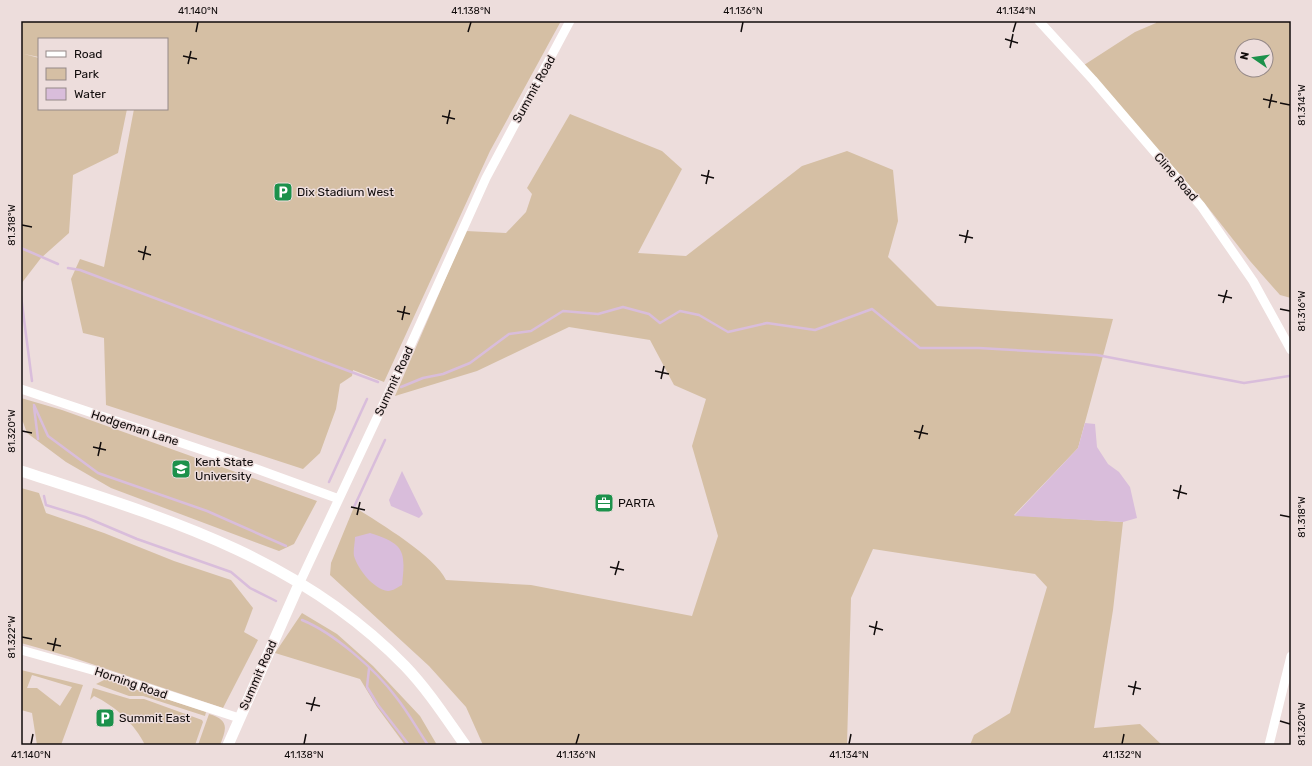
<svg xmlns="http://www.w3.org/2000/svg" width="1312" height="766" viewBox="0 0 1312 766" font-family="Rubik,sans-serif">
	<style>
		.green { fill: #d5bfa4; fill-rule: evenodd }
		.water { fill: #d9bddb }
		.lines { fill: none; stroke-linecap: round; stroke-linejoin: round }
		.stream { stroke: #d9bddb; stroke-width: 2.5 }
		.minor { stroke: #fff; stroke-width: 9 }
		.major { stroke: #fff; stroke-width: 11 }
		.ticks { fill: none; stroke: #100b0b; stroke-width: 1.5 }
		.labels { text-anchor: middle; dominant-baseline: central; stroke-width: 3; stroke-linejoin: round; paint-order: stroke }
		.street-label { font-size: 12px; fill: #100b0b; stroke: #eddddc }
		.poi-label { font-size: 12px; fill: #100b0b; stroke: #eddddc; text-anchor: start }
		.neatline { fill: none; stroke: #100b0b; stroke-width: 1.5 }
		.ticks-label { font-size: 10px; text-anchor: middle; fill: #100b0b }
	</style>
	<rect width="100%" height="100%" fill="#eddddc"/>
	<path class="green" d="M21,21H561L490,151L384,382L353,370L352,376L340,384L336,409L320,453L303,469L106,405L104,338L83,333L71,279L80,259L104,267L134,109H167V39H39V57L24,54L39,58V109H127L118,153L73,175L69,233L41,258L21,284Z
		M1156,21H1291V298L1280,295L1250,261L1206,205L1084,65L1135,32L1156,23ZM1242,46H1266V70H1242Z
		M570,114L662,151L682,169L638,253L686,256L802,166L847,151L893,170L898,221L888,257L937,306L1113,319L1078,448L1014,515L1123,522L1113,610L1094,728L1140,724L1162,745H970L974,735L1010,713L1047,587L1035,574L873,549L851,598L847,745H483L466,707L429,666L330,575L331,563L354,507C378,522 435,556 446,580L531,585L692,616L718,536L692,446L706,399L674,385L650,340L569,327L477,371L395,396L466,231L506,233L526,212L532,194L527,188Z
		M21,398L62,410L317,501L294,544L279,551L111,488L66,462L27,433L23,422L21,420Z
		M21,488L39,493L46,513L104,533L174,561L231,580L253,608L244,632L258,640L223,708L71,657L21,643Z
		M302,613L337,634L373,666L420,716L437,745H405L377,707L360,679L275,653Z
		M21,670L83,685L61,745H37L32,713L21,710ZM32,675L72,687L60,706L37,688H27Z
		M106,679L206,712L205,716L143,696H129L96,684Z
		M93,688L130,699H144L202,720L203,722L195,745H145C135,724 115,706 94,696L90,700Z
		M209,714C229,720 227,728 220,745H198Z"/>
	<path class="water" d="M1085,423L1095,424L1097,447L1108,464L1119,472L1130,487L1137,518L1123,522L1014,516L1078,448Z
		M402,471L423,514L419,518L391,506L389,500Z
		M370,533C404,544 406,550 402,585C398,587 393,591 388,591C373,589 358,569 354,556C353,550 355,543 355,537Z"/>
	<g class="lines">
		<path class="stream" d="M21,248L58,264
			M68,268L80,270L378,382
			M21,296L32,381
			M401,387L423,378L443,374L470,363L509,334L531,331L563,311L598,314L623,307L649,314L660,323L680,311L699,315L728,332L767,323L815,330L872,309L920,348H979L1097,355L1244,383L1289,376
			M34,405L48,436L98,473L207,511L286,546
			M34,407L38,439
			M329,482L367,399
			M44,496L46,505L85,517L137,539L231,572L250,588L276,601
			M354,507L385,440
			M302,620C334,633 375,669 396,697C408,712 417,729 428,745
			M369,669L367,687L378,705L409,745"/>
		<path class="minor" d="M1039,21L1093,80L1201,206L1253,281L1291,350
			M21,389L232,460L339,499
			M300,582L398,373L486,178L570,21
			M21,650L92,670L239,718
			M1269,745L1291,656"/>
		<path class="major" d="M21,471C162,517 298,556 405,666C428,690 446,718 465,745
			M228,745L300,582"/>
	</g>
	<path class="ticks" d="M196,32L198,22M468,32L471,22M741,32L743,22M1013,32L1016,22M1005,39L1018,43M1010,48L1013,34M183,56L197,59M188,64L191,51M1263,99L1277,102M1280,103L1290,105M1269,108L1272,94M442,116L455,119M447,124L450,110M701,175L714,178M706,184L709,170M22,225L32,227M959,235L973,238M965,243L968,230M138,251L151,255M143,260L146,246M1218,295L1232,298M1223,303L1227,290M1280,309L1290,311M397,311L410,314M402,320L405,306M655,371L669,374M661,379L664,366M22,431L32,433M914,431L928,434M919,439L923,425M93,447L106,450M98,456L101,442M1173,490L1187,494M1178,499L1181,485M351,507L365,510M357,515L360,502M1280,515L1290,517M610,567L624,570M615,575L619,561M869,626L883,630M874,635L877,621M22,637L32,639M47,643L61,646M53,651L56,638M1128,686L1141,689M1133,695L1136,681M306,703L320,706M311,711L315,697M1280,721L1290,724M31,744L33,734M304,744L306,734M576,744L579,734M849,744L851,734M1122,744L1124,734"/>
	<defs>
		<g id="parking-square" transform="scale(1)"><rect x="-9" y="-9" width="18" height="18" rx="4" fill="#1c914b" stroke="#eddddc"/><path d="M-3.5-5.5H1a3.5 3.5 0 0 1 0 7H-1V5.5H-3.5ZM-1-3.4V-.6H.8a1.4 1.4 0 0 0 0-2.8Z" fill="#fff"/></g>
		<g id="university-square" transform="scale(1)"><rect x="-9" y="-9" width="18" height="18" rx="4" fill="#1c914b" stroke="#eddddc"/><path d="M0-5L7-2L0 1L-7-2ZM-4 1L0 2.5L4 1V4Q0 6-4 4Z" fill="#fff"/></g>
		<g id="office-square" transform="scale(1)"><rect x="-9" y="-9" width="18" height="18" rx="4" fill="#1c914b" stroke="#eddddc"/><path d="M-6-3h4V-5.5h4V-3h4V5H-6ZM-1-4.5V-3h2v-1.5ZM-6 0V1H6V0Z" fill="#fff"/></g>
	</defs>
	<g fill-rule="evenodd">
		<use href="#parking-square" x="283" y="192"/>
		<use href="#university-square" x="181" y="469"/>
		<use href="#office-square" x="604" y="503"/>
		<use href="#parking-square" x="105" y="718"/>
	</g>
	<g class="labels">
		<g class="street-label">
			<text transform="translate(534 89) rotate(-61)">Summit Road</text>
			<text transform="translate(1176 177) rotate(49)">Cline Road</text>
			<text transform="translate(394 381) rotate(-65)">Summit Road</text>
			<text transform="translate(135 428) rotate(18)">Hodgeman Lane</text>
			<text transform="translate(258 675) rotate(-66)">Summit Road</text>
			<text transform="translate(131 683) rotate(19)">Horning Road</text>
		</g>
		<g class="poi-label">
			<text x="297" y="192">Dix Stadium West</text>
			<text x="195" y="462">Kent State<tspan x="195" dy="14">University</tspan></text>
			<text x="618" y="503">PARTA</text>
			<text x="119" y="718">Summit East</text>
		</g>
	</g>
	<rect width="1312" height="766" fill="none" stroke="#eddddc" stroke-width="44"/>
	<rect x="38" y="38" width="130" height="72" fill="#eddddc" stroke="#958988"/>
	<rect x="46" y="51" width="20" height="6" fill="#ffffff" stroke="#958988"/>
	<text x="74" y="58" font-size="12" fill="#100b0b">Road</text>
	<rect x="46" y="68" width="20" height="12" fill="#d5bfa4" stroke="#958988"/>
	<text x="74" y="78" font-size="12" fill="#100b0b">Park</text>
	<rect x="46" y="88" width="20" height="12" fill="#d9bddb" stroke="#958988"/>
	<text x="74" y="98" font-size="12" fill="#100b0b">Water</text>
	<g transform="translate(1254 58) rotate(283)"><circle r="19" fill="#eddddc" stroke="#958988"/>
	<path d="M0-3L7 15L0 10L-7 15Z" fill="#1c914b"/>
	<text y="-6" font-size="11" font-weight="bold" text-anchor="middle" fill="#100b0b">N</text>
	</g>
	<rect x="22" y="22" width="1268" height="722" class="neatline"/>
	<g class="ticks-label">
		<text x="198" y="14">41.140°N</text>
		<text x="471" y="14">41.138°N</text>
		<text x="743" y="14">41.136°N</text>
		<text x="1016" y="14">41.134°N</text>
		<text transform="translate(1301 105) rotate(-90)" y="4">81.314°W</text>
		<text transform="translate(11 225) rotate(-90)" y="4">81.318°W</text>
		<text transform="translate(1301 311) rotate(-90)" y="4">81.316°W</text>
		<text transform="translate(11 431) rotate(-90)" y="4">81.320°W</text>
		<text transform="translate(1301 517) rotate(-90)" y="4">81.318°W</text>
		<text transform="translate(11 637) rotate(-90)" y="4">81.322°W</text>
		<text transform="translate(1301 724) rotate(-90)" y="4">81.320°W</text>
		<text x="31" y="758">41.140°N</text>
		<text x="304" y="758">41.138°N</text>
		<text x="576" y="758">41.136°N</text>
		<text x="849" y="758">41.134°N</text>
		<text x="1122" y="758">41.132°N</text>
	</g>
</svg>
